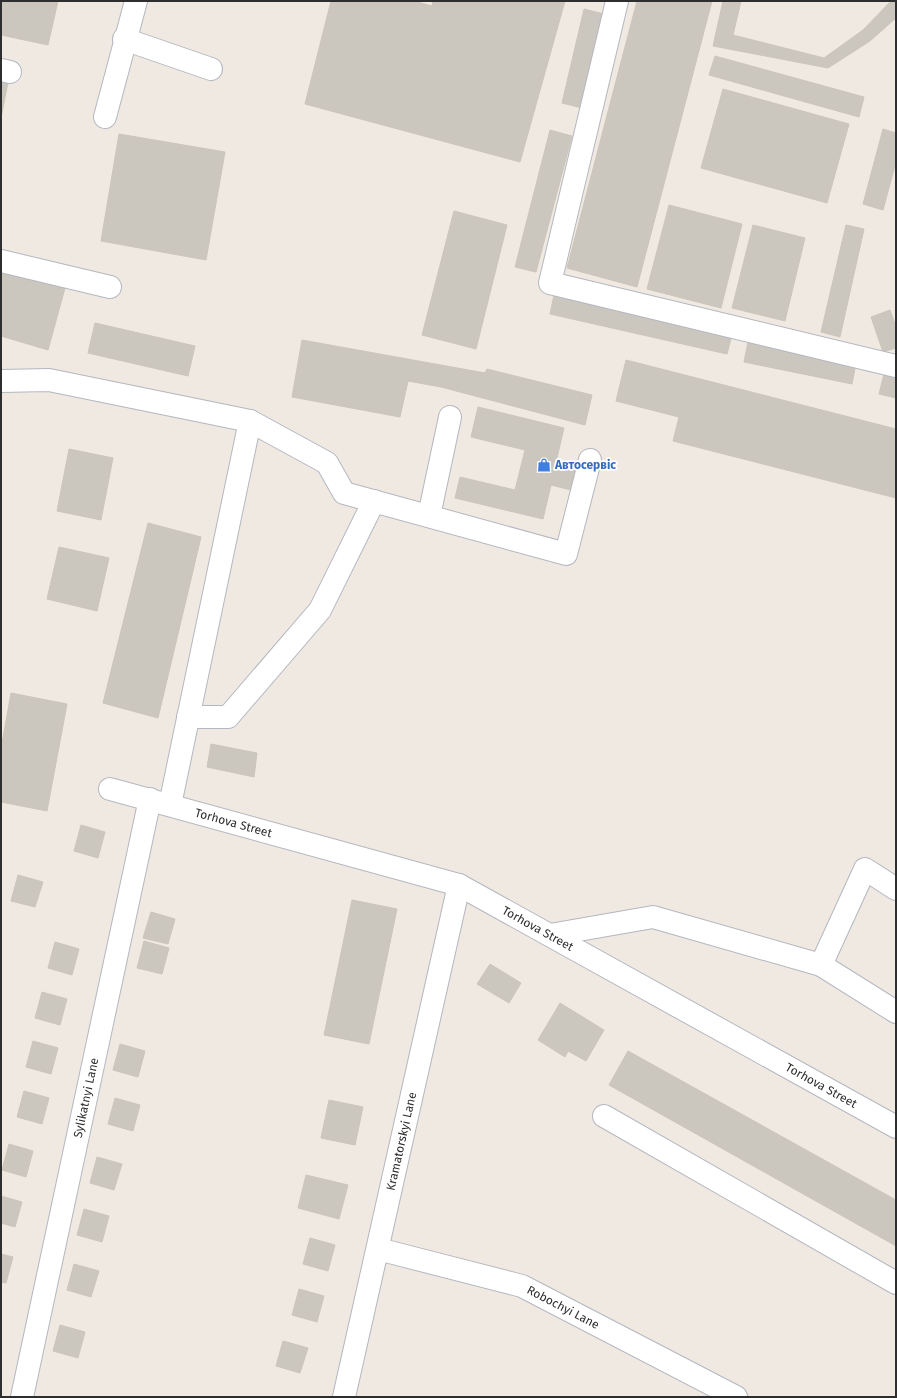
<svg xmlns="http://www.w3.org/2000/svg" width="897" height="1398" viewBox="0 0 897 1398" font-family="'Fira Sans',sans-serif">
	<style>
		.building { fill: #cbc7bf; stroke: #cbc5ba }
		.lines { fill: none; stroke-linecap: round; stroke-linejoin: round }
		.minor-casing { stroke: #b4b7c1; stroke-width: 24 }
		.minor { stroke: #fff; stroke-width: 22 }
		.labels { text-anchor: middle; dominant-baseline: central; stroke-width: 3.5; stroke-linejoin: round; paint-order: stroke }
		.shop-label { font-size: 12px; font-weight: bold; fill: #366cbe; stroke: #fff; text-anchor: start }
		.street-label { font-size: 12px; fill: #2e2e2e; stroke: #fff }
	</style>
	<rect width="100%" height="100%" fill="#efe9e1"/>
	<path class="building" d="M1,1H58L48,45L1,35Z
		M331,1H414L432,6L433,1H565L520,162L305,104Z
		M637,1H712L637,287L567,268Z
		M723,1H741L733,35L824,58L863,30L891,1H896V18L870,41L828,68L713,46Z
		M584,9L604,14L582,108L562,103Z
		M715,56L864,97L859,117L709,75Z
		M1,81L8,82L1,118Z
		M723,89L849,124L827,203L701,168Z
		M883,129L896,133V162L883,210L863,204Z
		M550,130L572,136L536,272L515,267Z
		M119,134L225,152L206,260L101,241Z
		M669,205L742,224L721,308L647,289Z
		M454,211L507,225L476,349L422,335Z
		M753,225L805,238L785,321L732,308Z
		M846,225L864,229L840,337L821,332Z
		M1,270L65,288L48,350L1,336Z
		M554,295L732,335L727,354L550,314Z
		M890,310L896,327V348L883,352L871,317Z
		M95,323L195,346L188,376L88,353Z
		M302,340L485,373L487,369L592,395L585,425L441,387L408,381L400,417L292,397Z
		M748,342L856,363L852,384L744,362Z
		M626,360L896,429V498L673,441L679,417L616,401Z
		M884,374L896,377V398L879,394Z
		M478,407L564,428L556,462L576,467L571,490L551,485L543,519L455,498L460,477L515,490L525,450L471,437Z
		M69,449L113,458L101,520L57,511Z
		M148,523L201,537L158,718L103,703Z
		M59,547L109,558L97,611L47,599Z
		M11,693L67,704L47,811L1,802V749Z
		M211,744L257,753L254,777L207,767Z
		M81,825L105,832L98,858L74,851Z
		M18,875L43,882L35,907L11,901Z
		M352,900L397,909L369,1044L324,1035Z
		M151,912L175,919L168,944L143,938Z
		M144,941L169,948L162,974L137,968Z
		M55,942L79,949L72,975L48,968Z
		M490,964L521,983L509,1003L477,984Z
		M42,992L67,999L60,1025L35,1018Z
		M560,1003L604,1030L586,1061L568,1051L565,1057L538,1040Z
		M33,1041L58,1048L51,1074L26,1067Z
		M120,1044L145,1051L138,1077L113,1070Z
		M628,1051L896,1200V1246L609,1085Z
		M24,1091L49,1098L42,1124L17,1117Z
		M115,1098L140,1105L133,1131L108,1124Z
		M329,1100L363,1107L355,1145L321,1138Z
		M9,1144L33,1151L26,1177L2,1170Z
		M97,1157L122,1164L114,1190L90,1183Z
		M306,1175L348,1185L339,1219L298,1208Z
		M1,1196L22,1202L15,1227L1,1223Z
		M84,1209L109,1216L102,1242L77,1235Z
		M310,1238L335,1245L328,1271L303,1264Z
		M1,1254L13,1257L6,1283L1,1282Z
		M74,1264L99,1271L91,1297L67,1290Z
		M299,1289L324,1296L317,1322L292,1315Z
		M60,1325L85,1332L78,1358L53,1351Z
		M283,1341L308,1348L300,1373L276,1366Z"/>
	<g class="lines">
		<g class="minor-casing">
			<g id="minor">
				<path d="M617,1L550,283L896,366"/>
				<path d="M124,39L211,69"/>
				<path d="M1,70L10,72"/>
				<path d="M105,117L136,1"/>
				<path d="M1,261L110,287"/>
				<path d="M1,381L49,380L250,421"/>
				<path d="M429,516L450,417"/>
				<path d="M188,717H228L320,610L374,501"/>
				<path id="s1" d="M110,789L459,885L896,1127"/>
				<path d="M170,805L250,421L327,463L344,493L566,554L590,460"/>
				<path d="M896,889L865,869L821,965L896,1012"/>
				<path d="M550,935L653,917L821,965"/>
				<path d="M604,1116L896,1283"/>
				<path id="s2" d="M378,1249L522,1286L736,1397"/>
				<path id="s3" d="M22,1397L150,799"/>
				<path id="s4" d="M344,1397L459,885"/>
			</g>
		</g>
		<use href="#minor" class="minor"/>
	</g>
	<defs>
		<g id="shop-bare" transform="scale(1.08)"><path d="M-5-2.5h2.3a2.7 3.5 0 0 1 5.4 0H5L5.5 6h-11ZM-1.5-2.5h3a1.5 2.3 0 0 0-3 0Z" fill="#3f7fe0" stroke="#fff" stroke-width="2.5" paint-order="stroke"/></g>
	</defs>
	<g fill-rule="evenodd">
		<use href="#shop-bare" x="544" y="465"/>
	</g>
	<g class="labels">
		<g class="shop-label">
			<text x="555" y="465">Автосервіс</text>
		</g>
		<g class="street-label">
			<text stroke="none"><textPath href="#s1" startOffset="128">Torhova Street</textPath></text>
			<text stroke="none"><textPath href="#s1" startOffset="452">Torhova Street</textPath></text>
			<text stroke="none"><textPath href="#s1" startOffset="776">Torhova Street</textPath></text>
			<text stroke="none"><textPath href="#s3" startOffset="306">Sylikatnyi Lane</textPath></text>
			<text stroke="none"><textPath href="#s4" startOffset="262">Kramatorskyi Lane</textPath></text>
			<text stroke="none"><textPath href="#s2" startOffset="195">Robochyi Lane</textPath></text>
		</g>
	</g>
	<rect width="897" height="1398" fill="none" stroke="#2e2e2e" stroke-width="4"/>
</svg>
